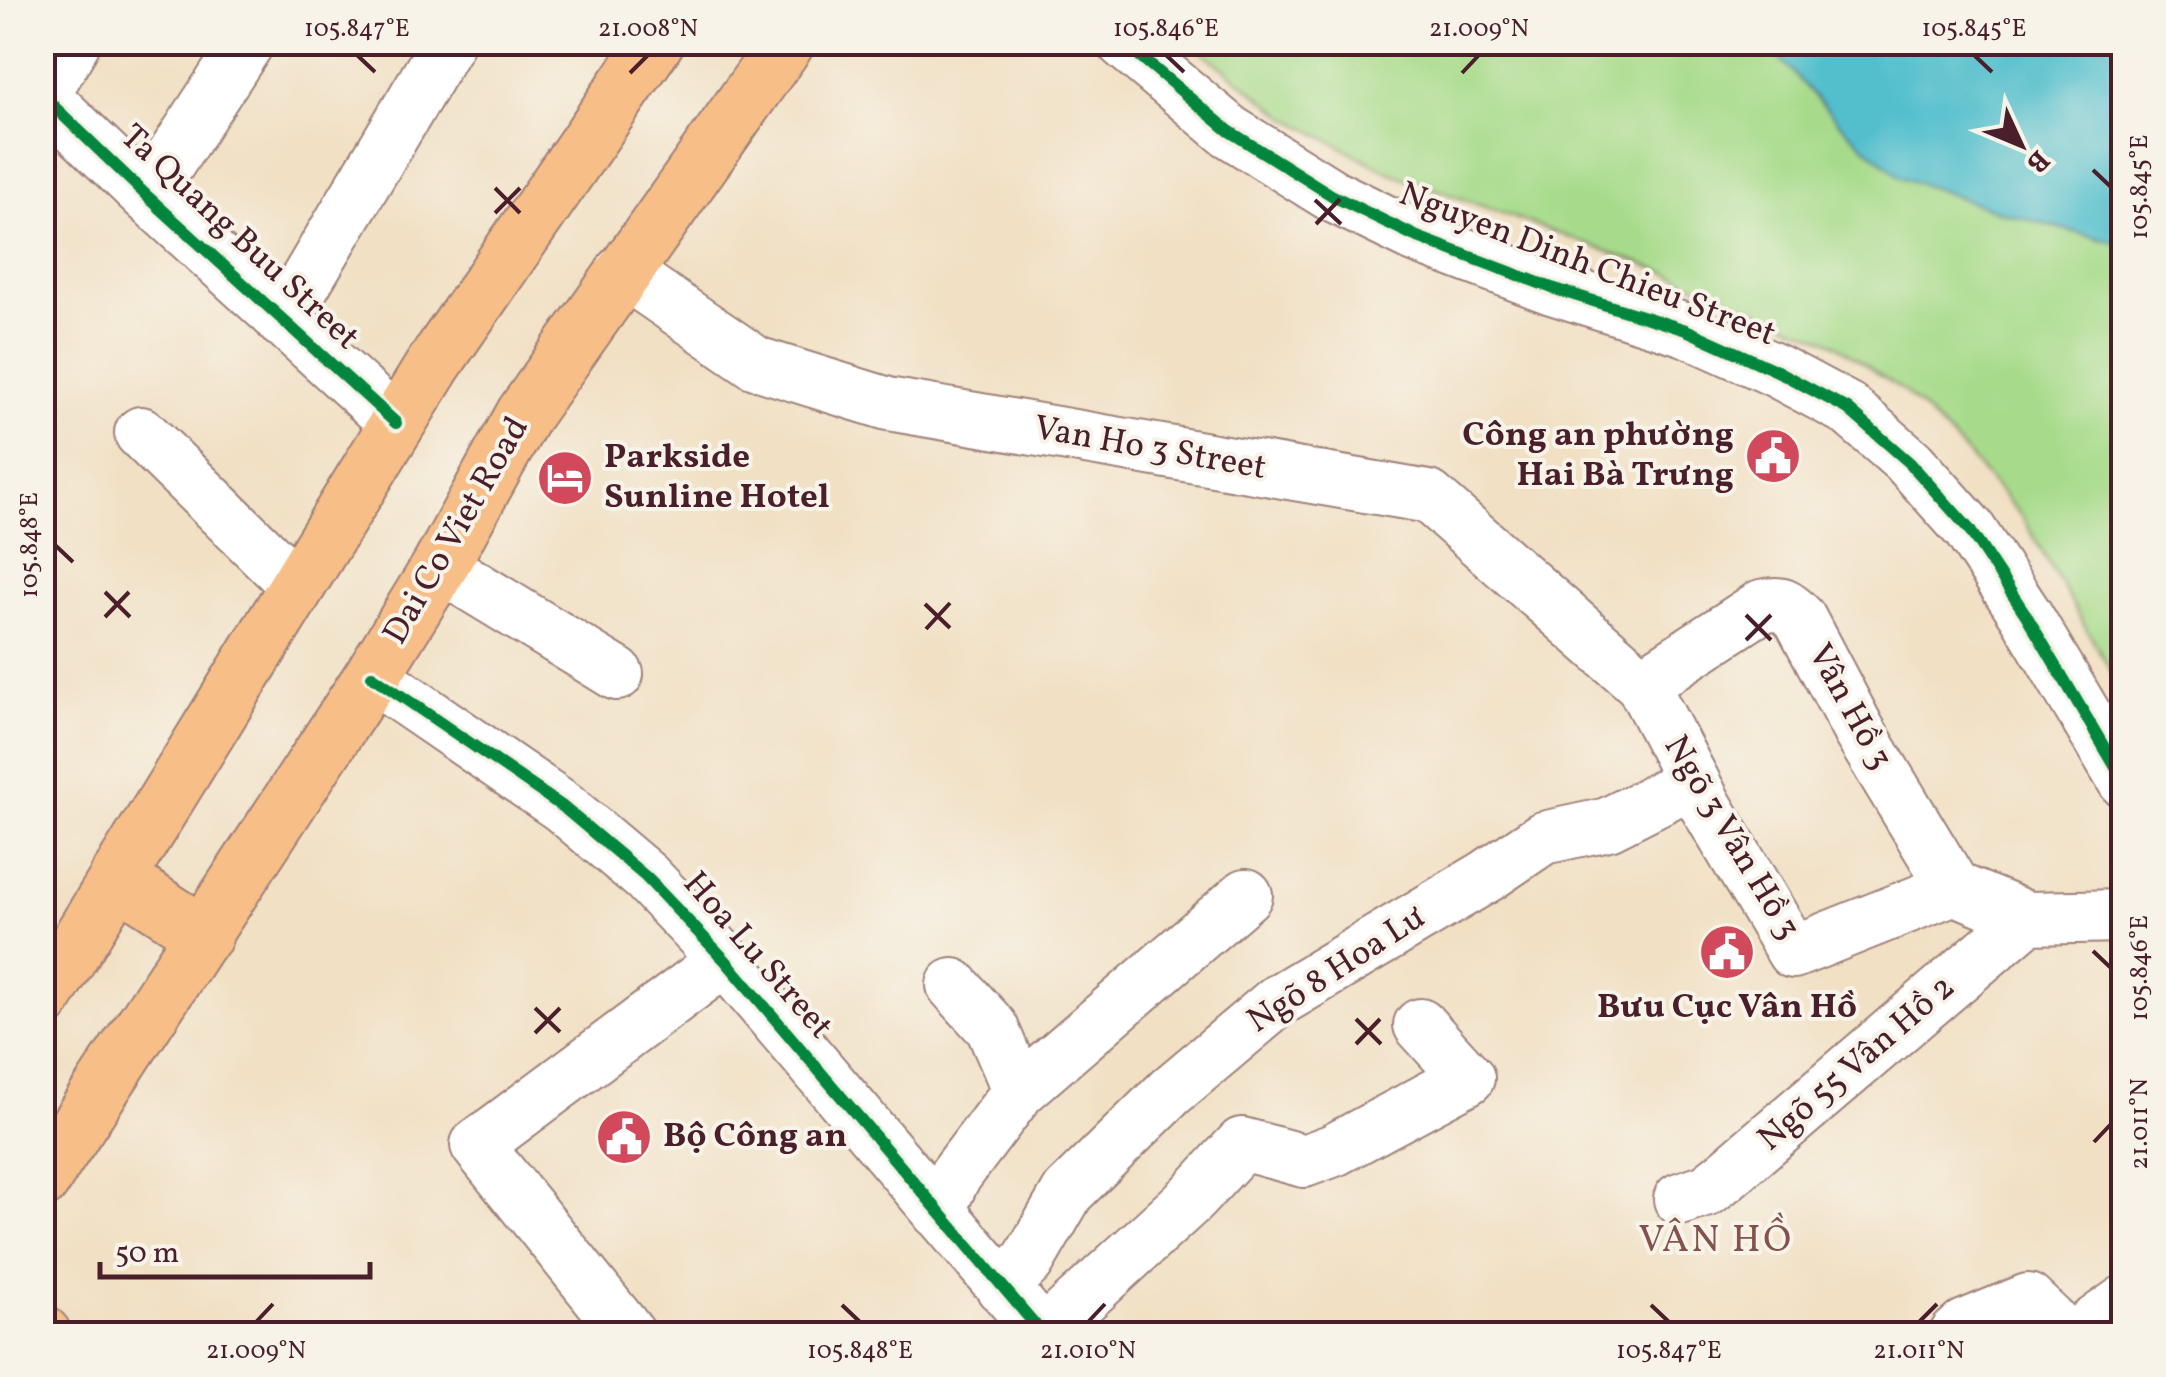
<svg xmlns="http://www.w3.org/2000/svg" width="2166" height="1377" viewBox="0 0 2166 1377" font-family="Vollkorn,serif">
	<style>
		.green { fill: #a7db8b; stroke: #787d5b; stroke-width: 2.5 }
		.water { fill: #53bfcd; stroke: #4e6f7c; stroke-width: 2.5 }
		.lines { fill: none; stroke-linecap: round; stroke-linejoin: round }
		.minor-casing { stroke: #9e8078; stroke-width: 56 }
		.major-casing { stroke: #9e8078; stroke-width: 59 }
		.minor { stroke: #fff; stroke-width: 52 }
		.major { stroke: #f7be88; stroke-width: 55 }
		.cycleway-casing { stroke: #f7f3e8; stroke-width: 19 }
		.cycleway { stroke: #00873e; stroke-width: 12 }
		.ticks { fill: none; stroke: #4a1f2b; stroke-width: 4 }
		.labels { text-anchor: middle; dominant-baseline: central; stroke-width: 8; stroke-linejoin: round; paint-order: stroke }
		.street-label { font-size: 35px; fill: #4a1f2b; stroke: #f7f3e8 }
		.poi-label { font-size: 35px; font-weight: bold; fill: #4a1f2b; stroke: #f7f3e8; text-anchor: start }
		.neighbourhood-label { font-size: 38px; letter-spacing: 2.5px; fill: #84514c; stroke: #f7f3e8 }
		.neatline { fill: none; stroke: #4a1f2b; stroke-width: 4 }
		.ticks-label { font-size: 25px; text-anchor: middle; fill: #4a1f2b }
	</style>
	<rect width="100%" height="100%" fill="#f7f3e8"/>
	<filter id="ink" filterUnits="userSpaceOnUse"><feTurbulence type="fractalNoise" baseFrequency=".01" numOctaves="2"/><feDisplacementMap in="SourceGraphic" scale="20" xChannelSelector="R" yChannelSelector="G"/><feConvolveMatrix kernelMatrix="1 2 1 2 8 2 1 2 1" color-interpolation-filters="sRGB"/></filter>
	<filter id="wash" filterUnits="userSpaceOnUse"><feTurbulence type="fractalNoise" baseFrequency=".0048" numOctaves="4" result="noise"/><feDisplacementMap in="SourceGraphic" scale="40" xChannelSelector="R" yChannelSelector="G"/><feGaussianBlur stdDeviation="2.25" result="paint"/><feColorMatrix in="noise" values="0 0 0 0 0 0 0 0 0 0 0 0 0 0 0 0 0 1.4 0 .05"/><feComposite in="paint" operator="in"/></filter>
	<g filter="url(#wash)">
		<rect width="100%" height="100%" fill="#f1e0c4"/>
		<path class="green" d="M1191,43H2123V692L2022,517L1960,446L1906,393L1833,342L1662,271L1388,172L1286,117Z"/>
		<path class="water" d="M1766,43H2123V245L2001,212L1900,177L1843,127Z"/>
	</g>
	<g filter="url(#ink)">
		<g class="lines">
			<g class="minor-casing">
				<path id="minor" d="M1123,42L1229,131L1333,196L1415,236L1552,288L1686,330L1777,371L1848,409L1910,463L1969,529L2026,615L2124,781
					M42,95L147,196L396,423
					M43,95L74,42
					M147,196L248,42
					M622,271L756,363L888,404L1429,497L1642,684L1706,806L1793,952L1954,888
					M282,321L448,42
					M141,433L297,586
					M440,566L617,674
					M372,676L563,807L646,877L725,960L1043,1334
					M1642,684L1762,606C1781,601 1787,605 1800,619L1859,731L1954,888L2027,918L2124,916
					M1019,1091L1246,895
					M1680,1199L1707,1190L1725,1176L2027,918
					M938,1212L954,1177L1019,1091L992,1028L953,985
					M1002,1287L1028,1261L1068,1192L1171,1091L1279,1000L1487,876L1543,838L1608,824L1693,781
					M629,1334L477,1145L725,960
					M1044,1334L1192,1198L1242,1144L1304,1161L1334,1150L1468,1078L1420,1025
					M1956,1334L1965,1326L2028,1300L2064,1334
					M2079,1334L2124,1302"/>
			</g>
			<g class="major-casing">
				<path id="major" d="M117,878L205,935
					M42,1001L434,364L656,42
					M42,1180L372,676L440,566L524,414L787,42
					M42,1334H43"/>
			</g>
			<use href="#minor" class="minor"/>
			<use href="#major" class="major"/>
			<g class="cycleway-casing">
				<path id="cycleway" d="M1123,42L1229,131L1333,196L1415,236L1552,288L1686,330L1777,371L1848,409L1910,463L1969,529L2026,615L2124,781
					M42,95L147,196L396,423
					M372,676L563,807L646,877L725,960L1043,1334"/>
			</g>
			<use href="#cycleway" class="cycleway"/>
		</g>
	</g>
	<path class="ticks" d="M357,55L375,72M1166,55L1184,72M1974,55L1992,72M630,73L648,55M1462,73L1479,55M2093,170L2111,187M495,188L520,213M1315,200L1341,224M495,213L520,188M1316,224L1340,199M55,545L73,562M105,592L130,617M925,604L950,628M1746,615L1771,640M105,617L129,592M926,629L950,603M1746,640L1771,615M2093,951L2111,968M535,1008L560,1032M1356,1019L1381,1044M535,1033L560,1008M1356,1044L1380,1019M2094,1142L2111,1124M842,1305L860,1322M1651,1305L1669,1322M256,1322L273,1304M1088,1322L1105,1304M1919,1322L1937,1304"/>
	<defs>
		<g id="civic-disc" transform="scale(2.875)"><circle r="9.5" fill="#d1495b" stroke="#f7f3e8"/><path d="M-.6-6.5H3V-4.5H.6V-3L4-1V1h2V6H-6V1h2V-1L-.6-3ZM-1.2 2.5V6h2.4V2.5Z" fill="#fff"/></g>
		<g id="hotel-disc" transform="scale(2.875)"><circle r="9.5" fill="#d1495b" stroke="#f7f3e8"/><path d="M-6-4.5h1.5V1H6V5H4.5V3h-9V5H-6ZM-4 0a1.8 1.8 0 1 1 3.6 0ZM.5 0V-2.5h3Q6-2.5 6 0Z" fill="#fff"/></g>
	</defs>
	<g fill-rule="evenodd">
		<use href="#civic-disc" x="1773" y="456"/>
		<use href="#hotel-disc" x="565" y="478"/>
		<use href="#civic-disc" x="1727" y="952"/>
		<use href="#civic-disc" x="624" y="1137"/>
	</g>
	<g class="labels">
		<g class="street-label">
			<text transform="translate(239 238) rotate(43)">Ta Quang Buu Street</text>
			<text transform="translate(1587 265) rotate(21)">Nguyen Dinh Chieu Street</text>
			<text transform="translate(1150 449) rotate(10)">Van Ho 3 Street</text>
			<text transform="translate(457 531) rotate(-60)">Dai Co Viet Road</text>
			<text transform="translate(1849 707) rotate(61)">Vân Hồ 3</text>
			<text transform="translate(1731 838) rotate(59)">Ngõ 3 Vân Hồ 3</text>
			<text transform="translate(757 956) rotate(49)">Hoa Lu Street</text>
			<text transform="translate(1337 970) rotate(-33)">Ngõ 8 Hoa Lư</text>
			<text transform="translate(1857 1064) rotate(-41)">Ngõ 55 Vân Hồ 2</text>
		</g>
		<g class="poi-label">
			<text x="1734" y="436" text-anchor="end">Công an phường<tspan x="1734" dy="40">Hai Bà Trưng</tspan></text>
			<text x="604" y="458">Parkside<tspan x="604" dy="40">Sunline Hotel</tspan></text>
			<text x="1727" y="1008" text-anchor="middle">Bưu Cục Vân Hồ</text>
			<text x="663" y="1137">Bộ Công an</text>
		</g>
		<g class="neighbourhood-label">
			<text x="1716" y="1241">VÂN HỒ</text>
		</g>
	</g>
	<rect width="2166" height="1377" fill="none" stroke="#f7f3e8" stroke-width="110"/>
	<g transform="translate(2021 145) rotate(134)" stroke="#f7f3e8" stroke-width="8" paint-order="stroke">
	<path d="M0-8L18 38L0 25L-18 38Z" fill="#4a1f2b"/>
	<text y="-15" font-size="28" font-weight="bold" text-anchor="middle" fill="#4a1f2b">B</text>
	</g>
	<path d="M100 1262v15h270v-15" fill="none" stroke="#4a1f2b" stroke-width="5"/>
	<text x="115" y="1262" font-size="30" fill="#4a1f2b" stroke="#f7f3e8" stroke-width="8" paint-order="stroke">50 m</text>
	<rect x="55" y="55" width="2056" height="1267" class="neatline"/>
	<g class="ticks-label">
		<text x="357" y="36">105.847°E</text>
		<text x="648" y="36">21.008°N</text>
		<text x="1166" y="36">105.846°E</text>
		<text x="1479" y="36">21.009°N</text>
		<text x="1974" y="36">105.845°E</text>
		<text transform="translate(2138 187) rotate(-90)" y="9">105.845°E</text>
		<text transform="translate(28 545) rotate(-90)" y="9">105.848°E</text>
		<text transform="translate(2138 968) rotate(-90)" y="9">105.846°E</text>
		<text transform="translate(2138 1124) rotate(-90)" y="9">21.011°N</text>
		<text x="256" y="1358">21.009°N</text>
		<text x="860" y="1358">105.848°E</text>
		<text x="1088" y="1358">21.010°N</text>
		<text x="1669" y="1358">105.847°E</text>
		<text x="1919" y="1358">21.011°N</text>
	</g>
</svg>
